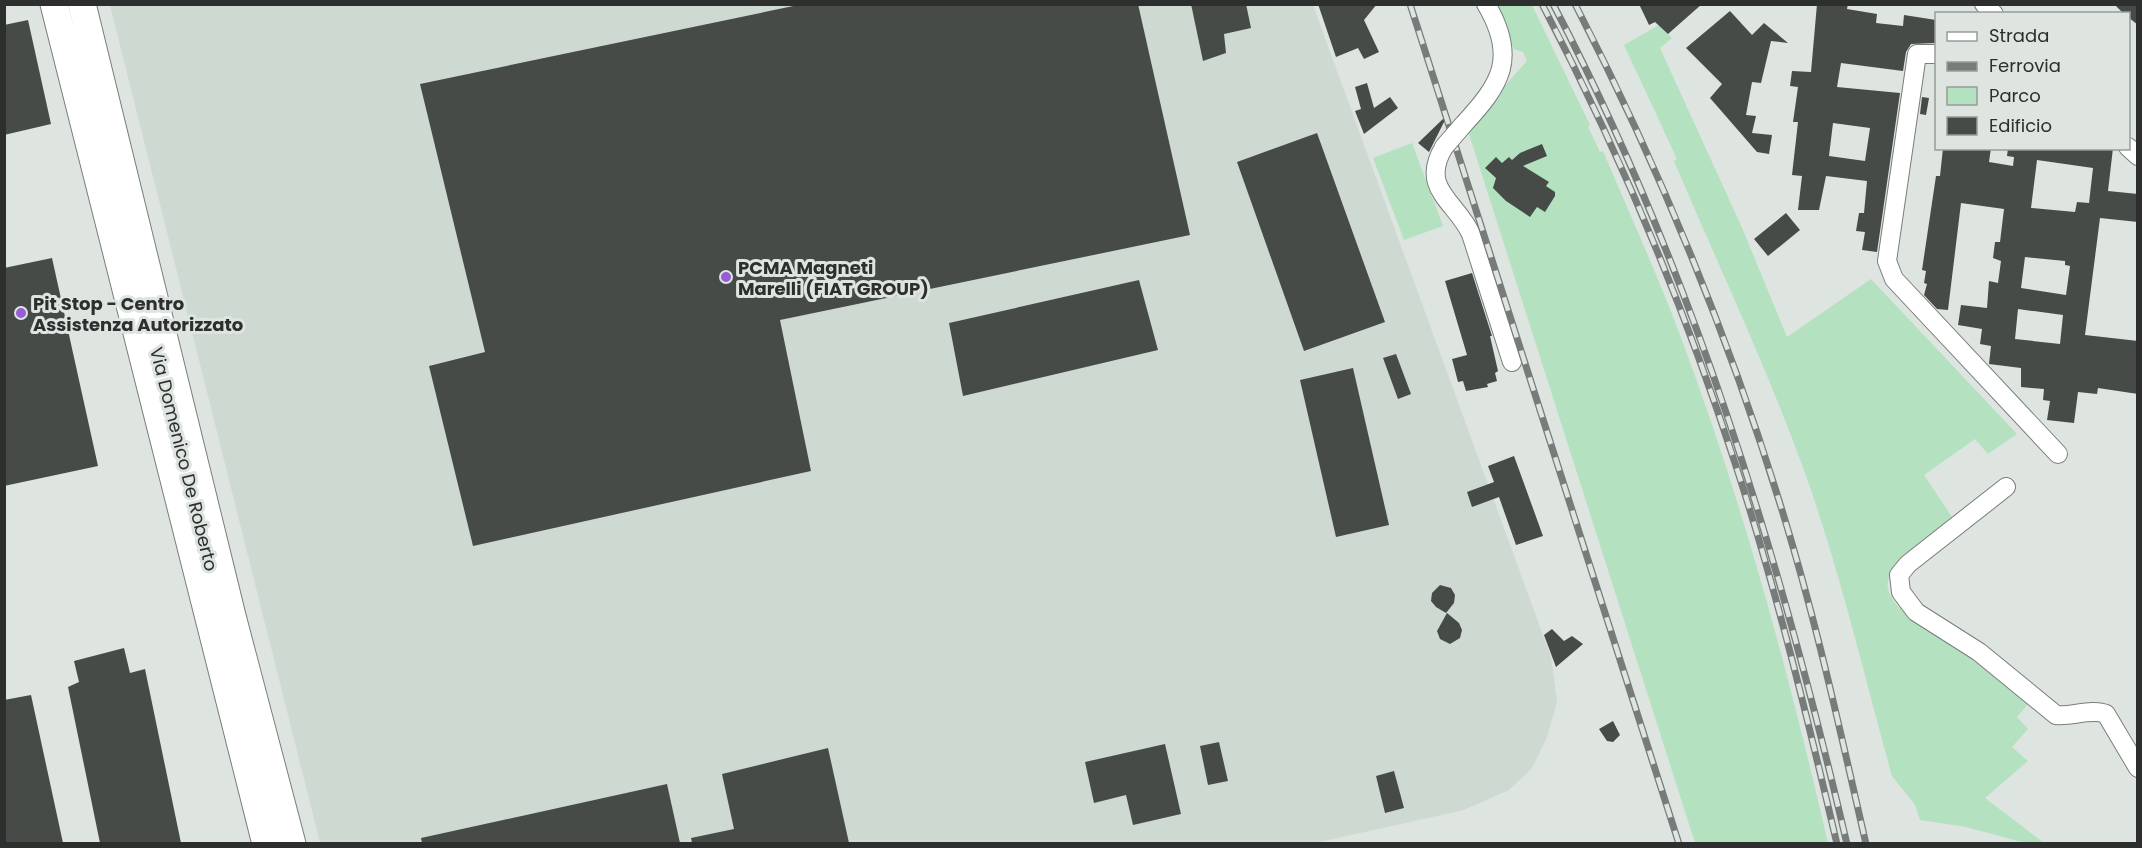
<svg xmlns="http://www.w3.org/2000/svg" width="2142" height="848" viewBox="0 0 2142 848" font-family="Poppins,sans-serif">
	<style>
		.built { fill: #cedad1 }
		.green { fill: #b4e2c1 }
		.building { fill: #464b47; fill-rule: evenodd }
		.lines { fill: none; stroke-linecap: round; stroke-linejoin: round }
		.minor-casing { stroke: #797e7a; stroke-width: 20 }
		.highway-casing { stroke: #797e7a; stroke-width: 29 }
		.minor { stroke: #fff; stroke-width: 18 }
		.highway { stroke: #fff; stroke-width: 27 }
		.rail-casing { stroke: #777b79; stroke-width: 7 }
		.rail { stroke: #dee4e0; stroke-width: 4.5; stroke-dasharray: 14; stroke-linecap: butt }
		.minor-bridge-casing { stroke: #797e7a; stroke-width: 20; stroke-linecap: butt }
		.minor-bridge { stroke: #fff; stroke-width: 18 }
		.poi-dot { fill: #975dd5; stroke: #dee4e0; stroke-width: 2 }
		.labels { text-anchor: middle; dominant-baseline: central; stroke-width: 6; stroke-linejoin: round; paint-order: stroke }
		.poi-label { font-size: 18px; font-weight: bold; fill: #2d2f2e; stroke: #dee4e0; text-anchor: start }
		.street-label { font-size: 18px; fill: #2d2f2e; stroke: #dee4e0 }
	</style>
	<rect width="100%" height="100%" fill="#dee4e0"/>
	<path class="built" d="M110,5H1313L1551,657L1557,702L1547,737L1532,768L1509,790L1464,810L1315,843H320Z"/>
	<path class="green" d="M1488,5H1532L1590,125L1588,127L1600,152L1603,151C1630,215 1659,278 1683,343C1744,507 1789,674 1828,843H1695L1467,128L1527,61L1523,52L1514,49Z
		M1659,25L1672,38L1660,48L1743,230L1787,337L1871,279L2017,434L1988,454L1975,439L1924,475L1954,520C1937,533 1892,559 1888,581C1882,613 1953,639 1974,654C1994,669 2011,687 2029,703L2017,717L2028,729L2012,747L2028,761L1985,798L2044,843H2025L1966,827L1920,820L1915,805L1892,776C1866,683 1844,588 1813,496C1774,382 1721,272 1674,161L1677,159L1624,45Z
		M1412,143L1443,226L1404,240L1373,158Z"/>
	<path class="building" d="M803,4H1138L1190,235L780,320L811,471L473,546L429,366L485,352L420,84Z
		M1191,4H1246L1251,28L1224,34L1226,53L1203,61Z
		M1318,4H1377L1364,20L1379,52L1364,59L1358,48L1336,57Z
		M1639,4H1702L1668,34L1655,22L1649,25Z
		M1817,4H1848L1847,9L1877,14L1876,23L1903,26L1904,15L1936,20V43L1911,44L1906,52L1903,71L1841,63L1837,87L1900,93L1877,252L1862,250L1865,232L1856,231L1859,213H1864L1867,181L1826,176L1819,210H1798L1802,176L1792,175L1798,122H1793L1798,87L1790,86L1792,71L1811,72ZM1833,123L1870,128L1865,161L1829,156Z
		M2114,4H2138V25L2128,17V14H2124Z
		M1730,11L1752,35L1764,23L1788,43L1771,41L1761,83L1752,82L1746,115L1756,116L1752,133L1772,135L1769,154L1757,152L1710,98L1722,84L1686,48Z
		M28,20L51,124L4,135V25Z
		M1367,83L1374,108L1390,97L1398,108L1364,134L1355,111L1361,109L1355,87Z
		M1922,97L1929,98L1926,115L1920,114Z
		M1445,117L1446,118L1429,152L1418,143Z
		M1317,133L1385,322L1304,351L1237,162Z
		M1542,144L1547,156L1523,166L1549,182L1546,186L1555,192V196L1545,212L1537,207L1530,217L1506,201L1493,188L1496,178L1485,168L1496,157L1502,163L1509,157L1512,160L1520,153Z
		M1943,148H1991L1989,162L2013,166L2014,157L2007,156L2008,148H2113L2108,191L2138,194V222L2100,218L2085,335L2138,341V394L2098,388L2097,394L2078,392L2074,423L2047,420L2050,401L2043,400L2044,389L2021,387V368L1989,364L1991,346L1980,344L1982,329L1958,325L1961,305L1987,308L1989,281L1998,283L2001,261L1993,258L1995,242H2000L2004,209L1961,203L1948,310L1937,309L1924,295L1927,284L1924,283L1926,271L1922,270L1936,176H1940ZM2037,160L2093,168L2089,203L2077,202L2075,212L2031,208ZM2025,257L2065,261V265L2070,266L2066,295L2021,288ZM2018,309L2063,315L2060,344L2015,339Z
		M1786,213L1800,230L1768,256L1754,239Z
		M52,258L98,466L4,486V268Z
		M1472,273L1492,336H1490L1498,371L1495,373L1497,381L1487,384L1488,387L1466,391L1463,381L1458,382L1452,359L1467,355L1445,281Z
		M1139,280L1158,350L963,396L949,323Z
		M1396,354L1411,394L1398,399L1383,358Z
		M1353,368L1389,525L1336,537L1300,380Z
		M1514,456L1543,536L1516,545L1499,497L1472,507L1467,492L1494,482L1488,466Z
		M1440,585L1451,588L1455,595L1454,603L1446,613L1436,607L1431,601L1432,593Z
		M1447,613L1459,623L1462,630L1460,638L1450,644L1440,639L1437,631Z
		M1552,629L1564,641L1572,636L1583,644L1556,667L1544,635Z
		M124,648L130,673L145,669L181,843H100L68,687L79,682L74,661Z
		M31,695L63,843H4V700Z
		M1613,721L1620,735L1613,742L1607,741L1599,729Z
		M1219,742L1228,781L1208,785L1200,746Z
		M1165,744L1181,814L1133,825L1126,795L1094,803L1085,762Z
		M828,748L849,843H692L691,838L734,829L722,774Z
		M1394,771L1404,808L1385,813L1376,776Z
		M667,784L680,843H422L421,838Z"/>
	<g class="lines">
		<g class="minor-casing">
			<path id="minor" d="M1984,4L1994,14
				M1936,54H1917L1887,261L1894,279L2058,454
				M1463,125C1501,84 1518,58 1486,4
				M1444,147C1419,189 1456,201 1471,234L1512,362
				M2128,147L2138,156
				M2006,487L1908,564L1899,575L1901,592L1916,612L1979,652L2056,715C2071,717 2092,708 2106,714L2138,768"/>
		</g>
		<g class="highway-casing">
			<path id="highway" d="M54,4L266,844
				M82,4L232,616L292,844"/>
		</g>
		<use href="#minor" class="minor"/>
		<use href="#highway" class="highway"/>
		<g class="rail-casing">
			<path id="rail" d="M1410,4L1679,844
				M1542,4C1619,151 1684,306 1735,463C1776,588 1807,716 1837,844
				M1553,4C1692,269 1779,553 1847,844
				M1575,4C1662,173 1734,349 1788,530C1819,633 1842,739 1866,844"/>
		</g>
		<use href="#rail" class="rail"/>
		<g class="minor-bridge-casing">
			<path id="minor-bridge" d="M1444,147L1463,125"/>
		</g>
		<use href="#minor-bridge" class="minor-bridge"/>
	</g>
	<g class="poi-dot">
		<circle cx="726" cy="277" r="6"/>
		<circle cx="21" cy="313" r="6"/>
	</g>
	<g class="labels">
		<g class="poi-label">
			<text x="738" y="267">PCMA Magneti<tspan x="738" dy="21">Marelli (FIAT GROUP)</tspan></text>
			<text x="33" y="303">Pit Stop - Centro<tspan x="33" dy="21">Assistenza Autorizzato</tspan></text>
		</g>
		<g class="street-label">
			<text transform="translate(184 459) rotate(76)">Via Domenico De Roberto</text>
		</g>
	</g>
	<rect width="2142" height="848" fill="none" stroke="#2d2f2e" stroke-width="12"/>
	<rect x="1935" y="12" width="195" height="138" fill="#dee4e0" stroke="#979c99" stroke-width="1.5"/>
	<rect x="1947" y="32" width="30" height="9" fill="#ffffff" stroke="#979c99" stroke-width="1.5"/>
	<text x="1989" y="42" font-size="18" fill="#2d2f2e">Strada</text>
	<rect x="1947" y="62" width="30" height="9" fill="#777b79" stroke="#979c99" stroke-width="1.5"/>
	<text x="1989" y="72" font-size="18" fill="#2d2f2e">Ferrovia</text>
	<rect x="1947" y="87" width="30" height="18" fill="#b4e2c1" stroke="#979c99" stroke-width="1.5"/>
	<text x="1989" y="102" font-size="18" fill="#2d2f2e">Parco</text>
	<rect x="1947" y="117" width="30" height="18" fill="#464b47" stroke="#979c99" stroke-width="1.5"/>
	<text x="1989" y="132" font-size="18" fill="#2d2f2e">Edificio</text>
</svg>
